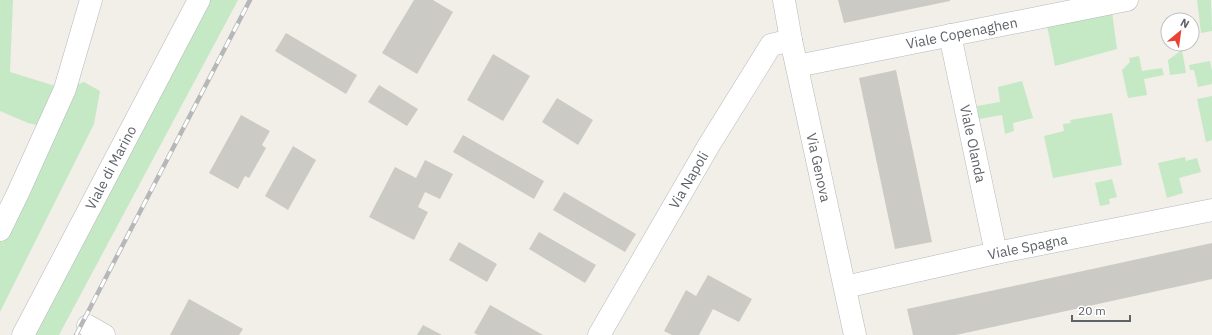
<svg xmlns="http://www.w3.org/2000/svg" width="1212" height="335" viewBox="0 0 1212 335" font-family="'IBM Plex Sans',sans-serif">
	<style>
		.green { fill: #c5e8c5 }
		.building { fill: #cccac5 }
		.lines { fill: none; stroke-linecap: round; stroke-linejoin: round }
		.minor-casing { stroke: #b5b8bc; stroke-width: 23 }
		.minor { stroke: #fff; stroke-width: 22 }
		.rail-casing { stroke: #b6b7b8; stroke-width: 4.5 }
		.rail { stroke: #fff; stroke-width: 3; stroke-dasharray: 9; stroke-linecap: butt }
		.labels { text-anchor: middle; dominant-baseline: central; stroke-width: 3; stroke-linejoin: round; paint-order: stroke }
		.street-label { font-size: 14px; fill: #5f6368; stroke: #fff }
	</style>
	<rect width="100%" height="100%" fill="#f1efe8"/>
	<path class="green" d="M0,0H13L10,72L65,89L84,82L100,91L94,124L0,312V230L47,127L28,123L0,111Z
		M205,0H238L59,335H32Z
		M1197,0H1211L1212,31L1201,33Z
		M1112,12L1117,49L1055,66L1047,25Z
		M1182,50L1186,73L1170,75L1168,60Z
		M1139,56L1142,71L1162,68L1164,75L1144,79L1147,95L1128,98L1122,70L1130,62L1129,58Z
		M1210,61L1212,71V84L1198,87L1194,70H1190L1189,65Z
		M1022,81L1033,118L1013,123L1014,131L1005,134L1002,115L979,119L977,106L1000,102L998,87Z
		M1212,96V140L1206,142L1197,99Z
		M1112,113L1122,165L1053,178L1044,136L1064,131L1063,124L1071,123L1070,120Z
		M1185,157L1186,161L1197,158L1201,172L1179,178L1183,193L1167,198L1158,163Z
		M1112,179L1117,197L1109,199L1110,204L1100,206L1095,183Z"/>
	<path class="building" d="M414,0H433L453,12L417,74L382,53Z
		M838,0H950V1L844,23Z
		M286,33L357,75L346,94L275,51Z
		M493,54L530,76L503,121L467,100Z
		M896,70L932,242L895,249L859,78Z
		M379,85L418,109L407,126L368,102Z
		M557,98L593,120L578,145L542,122Z
		M241,115L270,131L262,145L266,148L249,178L245,176L238,189L209,173Z
		M463,135L544,181L534,199L453,152Z
		M293,146L316,160L288,210L265,196Z
		M425,160L453,174L440,199L425,192L418,207L428,212L414,240L369,217L395,167L416,178Z
		M564,192L636,234L625,252L553,210Z
		M539,232L596,265L585,283L529,249Z
		M459,242L497,264L487,282L449,260Z
		M1212,243V279L956,335H913L907,309Z
		M708,275L752,299L739,322L713,309L699,335H672L664,331L686,290L696,296Z
		M189,299L243,329L239,335H170Z
		M490,305L543,335H478L474,333Z
		M423,325L442,335H417Z"/>
	<g class="lines">
		<g class="minor-casing">
			<g id="minor">
				<path id="s1" d="M784,0L791,40L855,335"/>
				<path id="s2" d="M950,35L996,253"/>
				<path id="s3" d="M797,66L1127,0"/>
				<path d="M0,230L18,193L65,89L91,0"/>
				<path id="s4" d="M845,287L996,253L1212,210"/>
				<path d="M88,326L104,335"/>
				<path id="s5" d="M23,335L199,0"/>
				<path id="s6" d="M599,335L709,145L771,45L791,40"/>
			</g>
		</g>
		<use href="#minor" class="minor"/>
		<g class="rail-casing">
			<path id="rail" d="M76,335L250,0"/>
		</g>
		<use href="#rail" class="rail"/>
	</g>
	<g class="labels">
		<g class="street-label">
			<text stroke="none"><textPath href="#s3" startOffset="168">Viale Copenaghen</textPath></text>
			<text stroke="none"><textPath href="#s2" startOffset="111">Viale Olanda</textPath></text>
			<text stroke="none"><textPath href="#s5" startOffset="189">Viale di Marino</textPath></text>
			<text stroke="none"><textPath href="#s1" startOffset="171">Via Genova</textPath></text>
			<text stroke="none"><textPath href="#s6" startOffset="179">Via Napoli</textPath></text>
			<text stroke="none"><textPath href="#s4" startOffset="187">Viale Spagna</textPath></text>
		</g>
	</g>
	<g transform="translate(1180 32) rotate(29)"><circle r="19" fill="#ffffff" stroke="#bfc1c3"/>
	<path d="M0-3L7 15L0 10L-7 15Z" fill="#ea4335"/>
	<text y="-6" font-size="11" font-weight="bold" text-anchor="middle" fill="#5f6368">N</text>
	</g>
	<path d="M1072 315v6h58v-6" fill="none" stroke="#5f6368" stroke-width="2"/>
	<text x="1078" y="315" font-size="12" fill="#5f6368" stroke="#ffffff" stroke-width="3" paint-order="stroke">20 m</text>
</svg>
